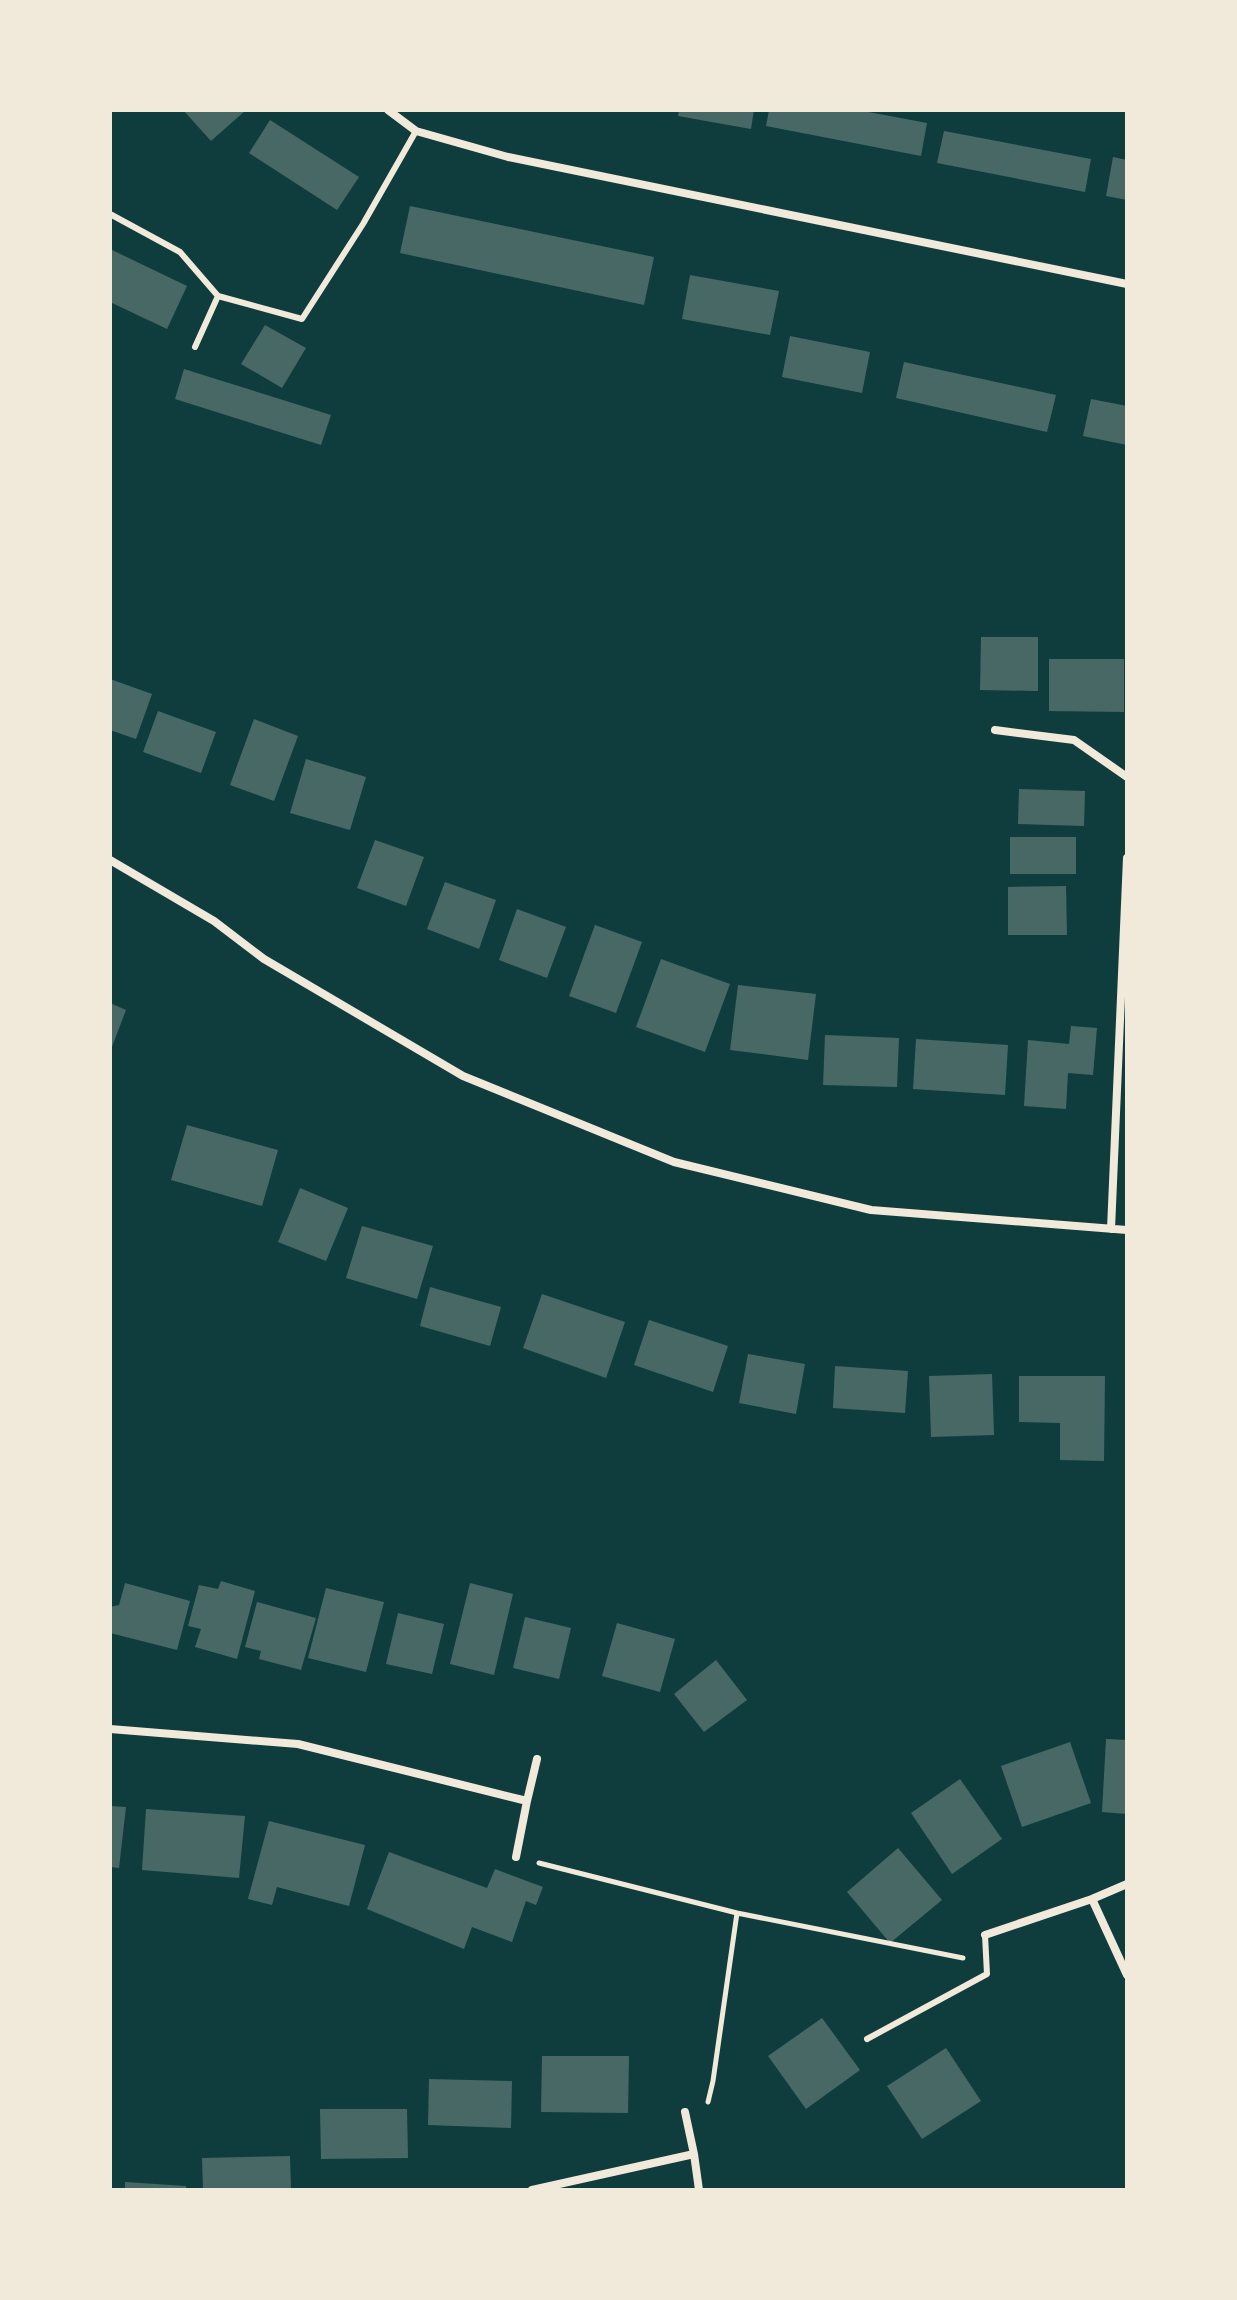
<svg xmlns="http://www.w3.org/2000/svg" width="1237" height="2300" viewBox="0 0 1237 2300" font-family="Spectral,serif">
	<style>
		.building { fill: #486865 }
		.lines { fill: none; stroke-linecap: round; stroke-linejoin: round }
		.path { stroke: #f1e9da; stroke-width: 5 }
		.service { stroke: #f1e9da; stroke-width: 6 }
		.minor { stroke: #f1e9da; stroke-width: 8 }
	</style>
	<rect width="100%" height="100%" fill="#0f3d3e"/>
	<path class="building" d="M183,110H246L211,141Z
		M679,110H754L751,129L678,116Z
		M769,110H858L927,123L921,156L766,126Z
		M270,120L359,177L337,210L249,153Z
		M944,131L1091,159L1085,192L937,163Z
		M1113,157L1127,160V200L1106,196Z
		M410,206L654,257L644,305L400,253Z
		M110,249L187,286L167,329L110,302Z
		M690,275L779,291L770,335L682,319Z
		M265,325L306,348L282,388L241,364Z
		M790,336L870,352L862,393L782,377Z
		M904,362L1056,395L1047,432L896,398Z
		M184,369L331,415L321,445L175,399Z
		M1091,399L1127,406V445L1083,436Z
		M981,637H1038V691L980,690Z
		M1049,659H1124V712L1049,711Z
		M110,679L152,694L136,739L110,730Z
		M158,711L216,732L201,773L143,752Z
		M254,719L298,736L274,801L230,785Z
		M306,759L366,777L350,830L290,813Z
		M1019,789L1085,791L1084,826L1018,824Z
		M1010,837H1076V874H1010Z
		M375,840L424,857L406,906L357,888Z
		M445,882L496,900L479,949L427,929Z
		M1066,886L1067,935H1008V887Z
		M517,909L566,927L547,978L499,960Z
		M595,925L642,942L616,1013L569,996Z
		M661,959L730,984L705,1052L636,1027Z
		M738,985L816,994L808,1060L730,1050Z
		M110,1003L126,1010L110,1052Z
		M1071,1026L1097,1028L1093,1075L1068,1073L1066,1109L1024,1106L1028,1040L1069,1044Z
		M825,1035L899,1038L897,1087L823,1085Z
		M916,1039L1008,1045L1005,1095L913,1089Z
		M187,1125L278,1150L262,1206L171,1180Z
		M300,1188L348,1208L326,1261L278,1242Z
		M362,1226L433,1246L417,1299L346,1278Z
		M430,1287L501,1307L490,1346L420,1326Z
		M542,1294L625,1322L606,1378L523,1348Z
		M649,1320L728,1346L713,1392L634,1365Z
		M748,1354L805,1364L796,1414L739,1403Z
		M835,1366L908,1371L905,1413L833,1408Z
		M992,1374L994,1435L931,1437L929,1376Z
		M1019,1376H1105L1104,1461L1060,1460V1423L1019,1422Z
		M221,1581L255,1591L237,1659L195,1647L201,1629L188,1626L199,1585L218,1589Z
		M125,1583L190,1601L177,1650L110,1633V1607L119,1605Z
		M470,1583L513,1594L494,1675L450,1664Z
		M326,1588L384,1602L366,1672L308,1658Z
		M257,1602L316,1618L301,1670L259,1659L261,1651L245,1647Z
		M398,1613L444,1624L432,1674L386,1664Z
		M525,1617L571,1628L559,1679L513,1668Z
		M617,1623L675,1639L660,1692L602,1676Z
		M716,1660L747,1700L704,1732L674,1694Z
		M1106,1739L1127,1740V1814L1102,1812Z
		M1070,1742L1091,1803L1022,1827L1001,1766Z
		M960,1779L1002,1839L952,1874L911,1813Z
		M110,1806L126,1807L119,1868L110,1867Z
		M146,1809L245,1816L239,1878L142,1870Z
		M269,1821L365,1845L349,1906L277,1887L272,1905L248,1899Z
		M898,1848L942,1900L890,1943L847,1892Z
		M389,1852L487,1888L495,1869L543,1887L536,1905L526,1901L512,1942L472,1927L464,1949L367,1909Z
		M822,2018L860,2070L806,2109L768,2056Z
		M946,2048L981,2101L922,2139L887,2086Z
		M542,2056H629L628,2113L541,2112Z
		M429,2079L512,2081L511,2128L428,2125Z
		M320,2109H407L408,2158L321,2159Z
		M290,2156L291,2190H203L202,2158Z
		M125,2182L186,2186V2190H125Z"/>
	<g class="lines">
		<path class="path" d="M539,1863L737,1913L963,1958
			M708,2102L713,2081L737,1913"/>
		<path class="service" d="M110,214L180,252L218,296L302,319L363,224L416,131
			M195,347L218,296
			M867,2039L987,1974L985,1935"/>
		<path class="minor" d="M388,110L416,131L508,157L1127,284
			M995,730L1074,740L1127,777
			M110,860L214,921L264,959L463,1076L674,1162L871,1210L1127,1230
			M1111,1229L1127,858
			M110,1729L298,1744L527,1801L537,1759
			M516,1857L527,1801
			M1092,1899L1127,1975
			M985,1935L1092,1899L1127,1884
			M694,2154L699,2190
			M532,2190L694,2154L685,2112"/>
	</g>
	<rect width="1237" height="2300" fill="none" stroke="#f1e9da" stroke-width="224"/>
</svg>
